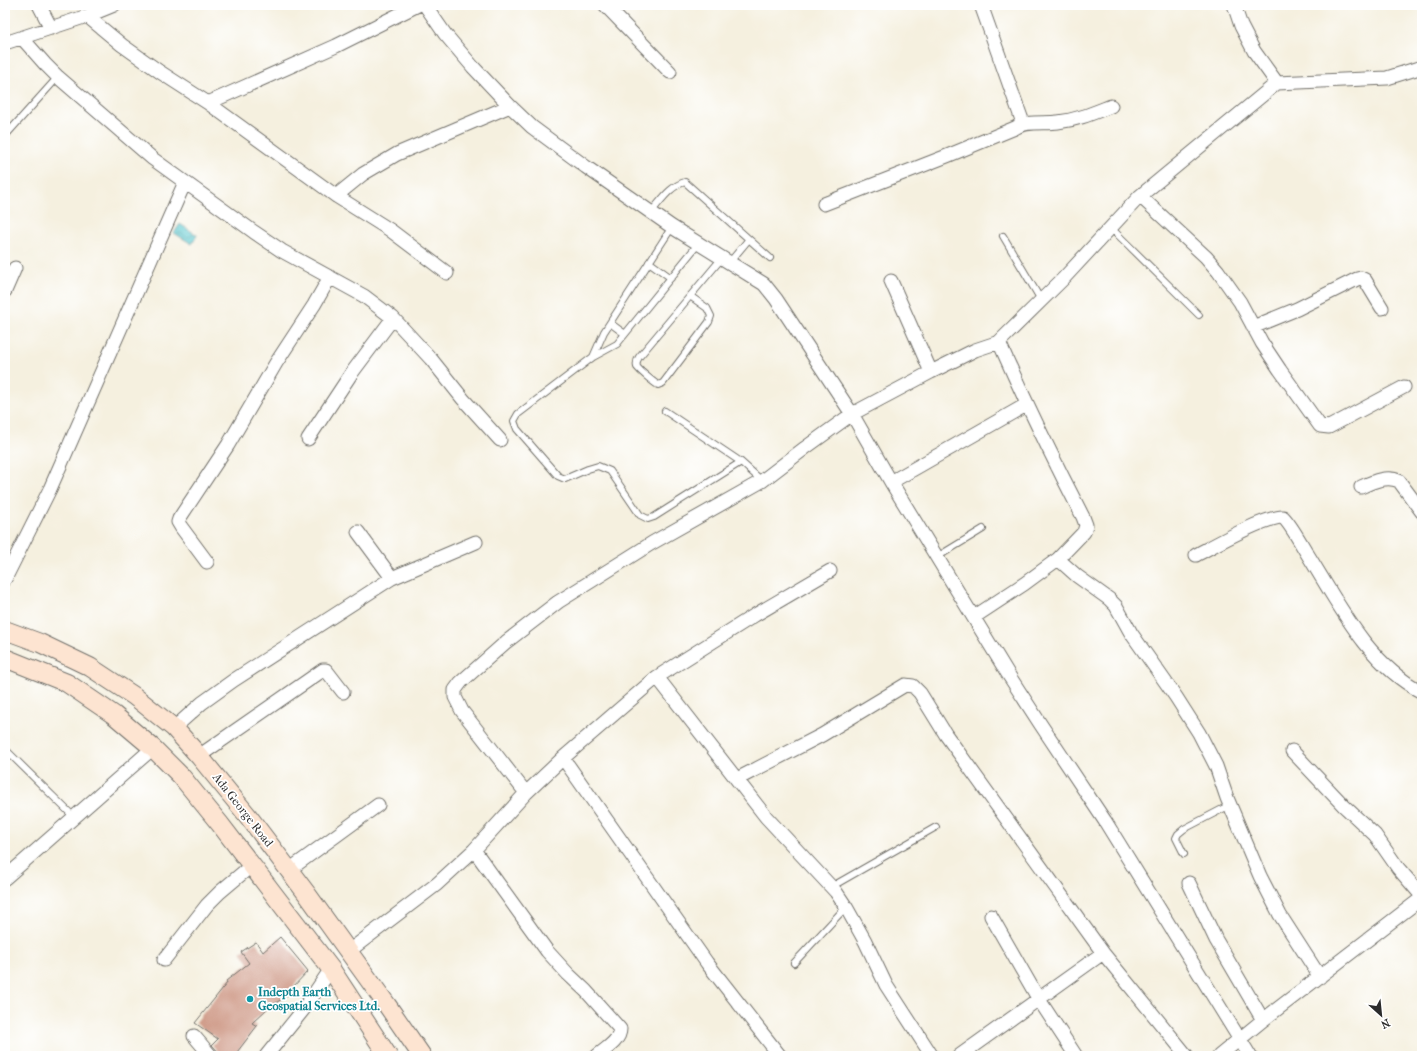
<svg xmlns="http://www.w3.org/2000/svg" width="1427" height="1061" viewBox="0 0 1427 1061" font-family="'IM FELL French Canon',serif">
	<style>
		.water { fill: url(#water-waves); stroke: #42797c }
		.building { fill: #d09d8b }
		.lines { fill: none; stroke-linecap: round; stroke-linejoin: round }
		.lane-casing { stroke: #72706a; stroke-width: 8 }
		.street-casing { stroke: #72706a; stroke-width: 15 }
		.secondary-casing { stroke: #72706a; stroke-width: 20 }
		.lane { stroke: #fff; stroke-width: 6 }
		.street { stroke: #fff; stroke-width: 13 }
		.secondary { stroke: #fde4d1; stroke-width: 18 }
		.culture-dot { fill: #0f9aa8; stroke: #fff; stroke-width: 1.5 }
		.labels { text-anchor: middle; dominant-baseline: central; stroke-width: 3.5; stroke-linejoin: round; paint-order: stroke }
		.street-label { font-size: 12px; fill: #2b2b2b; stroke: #fff }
		.culture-label { font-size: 12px; font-weight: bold; fill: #0d838f; stroke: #fff; text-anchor: start }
	</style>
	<defs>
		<pattern id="water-waves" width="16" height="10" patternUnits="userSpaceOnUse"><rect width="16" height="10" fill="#5ac7ce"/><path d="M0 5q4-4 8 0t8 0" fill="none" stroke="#4ba2a7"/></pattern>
	</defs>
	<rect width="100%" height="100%" fill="#fff"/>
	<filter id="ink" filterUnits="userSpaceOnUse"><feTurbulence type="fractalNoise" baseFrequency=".025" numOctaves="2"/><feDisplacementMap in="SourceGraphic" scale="8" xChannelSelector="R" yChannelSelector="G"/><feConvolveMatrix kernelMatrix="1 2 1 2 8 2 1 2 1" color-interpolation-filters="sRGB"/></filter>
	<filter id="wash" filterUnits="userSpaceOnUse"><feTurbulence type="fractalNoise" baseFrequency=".012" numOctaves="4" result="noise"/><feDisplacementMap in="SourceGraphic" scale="16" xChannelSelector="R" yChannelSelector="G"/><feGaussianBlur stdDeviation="0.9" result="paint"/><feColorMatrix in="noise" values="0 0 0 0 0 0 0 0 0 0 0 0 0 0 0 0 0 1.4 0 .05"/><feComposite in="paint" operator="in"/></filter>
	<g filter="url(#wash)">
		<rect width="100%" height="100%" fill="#f5f0df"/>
		<path class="water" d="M180,224L197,235L192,244L174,233Z"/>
		<g id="blocks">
			<path class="building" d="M280,937L308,971L292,988L294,991L268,1008L252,1023L257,1026L234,1056H222L212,1045L218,1039L195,1023L227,983L226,981L249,963L241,952L256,942L263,952Z"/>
		</g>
	</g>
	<g filter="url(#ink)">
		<use href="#blocks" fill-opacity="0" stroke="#72706a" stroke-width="1"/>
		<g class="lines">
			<g class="lane-casing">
				<path id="lane" d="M5,136L58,77
					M651,212C661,201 670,186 685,182L770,258
					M1111,228L1199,315
					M1003,236L1041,300
					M699,243L617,344L593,357L518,414L514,421L517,429L558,476L565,479L588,469L598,466L610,471L640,515L648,519L654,517L741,462
					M649,262L671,278
					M729,263L749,239
					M690,296L707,308L711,316L709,322L663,383L658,385C653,382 640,371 637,367C636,363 637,360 639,357L722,258
					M610,323L625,334
					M593,357L604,332L672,227
					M665,411L741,462L762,481
					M937,557L983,529
					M5,749L74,817
					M1184,854L1176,838L1178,834L1184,829L1230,805
					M831,887L936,827
					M794,963L846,907"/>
			</g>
			<g class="street-casing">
				<path id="street" d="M39,5L51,28
					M425,5L445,34L473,67L510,106L532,127L586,167L672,227L764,284L776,299L852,414L891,482L1008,674L1041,725L1105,821L1250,1056
					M605,5L670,72
					M981,5L1022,120L1020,124
					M1234,5L1241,26L1254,51L1277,83
					M87,16L122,45L160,72L208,103L336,196L390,230L447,273
					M22,38L45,64L58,77L153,159L254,232L282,251L364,296L393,318L431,359L463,399L500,440
					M5,43L87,16L114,5
					M208,103L336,46L418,5
					M336,196L363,174L397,154L510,106
					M1140,196L1206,257L1218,271L1240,302L1262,343L1280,370L1320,426L1329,427L1404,387
					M824,204L947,156L1015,128C1026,120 1044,124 1058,122C1077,120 1093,113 1111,106
					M891,281L931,372
					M5,291L15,268
					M1253,327L1297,309L1357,279L1361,278L1365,280L1382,308
					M308,439L351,374L393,318
					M891,482L1026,405
					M1361,487C1372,482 1387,475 1399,481L1422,512
					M358,532L392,578
					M1196,555C1215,545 1264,517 1283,517C1292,526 1301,544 1308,555C1339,605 1368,664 1422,692
					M1058,559L1077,576L1109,599L1116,606L1131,633L1176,697L1199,733L1216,766L1227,798L1260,876L1280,915L1320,977
					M207,562L181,527L178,522L179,519L228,445L276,363L314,305L330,277
					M5,579L50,489L185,182
					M974,617L1024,584L1058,559L1084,532L1086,525L1083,517C1053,459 1025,401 999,342
					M657,677L766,817L836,892L846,907L865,941L886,985L932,1056
					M174,728L202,703L234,680L392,578L476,542
					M1292,751L1344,806L1375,835L1398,868L1422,896
					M199,756L323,670H326L343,692
					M563,758L707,963L780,1056
					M737,779L822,735L905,685L913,686L920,693L946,735L1103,953L1187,1056
					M526,793L462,711L455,697V690L461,682L506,642L558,602L652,543L762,481L805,448L852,414L931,372L975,350L999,342L1063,279L1140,196L1277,83L1387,78L1422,67
					M474,850L547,951L568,974L586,991L620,1029C620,1041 605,1049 597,1056
					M289,870L378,805
					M5,878L153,748
					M1189,883L1216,940L1263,1020
					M991,916L1038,998L1076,1056
					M349,951L437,884L474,850L526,793L563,758L657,677L755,615L830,571
					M164,960L207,905L220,892L252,865
					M194,1036L211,1056
					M266,1056L303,1010L331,969
					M959,1056L1103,953
					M1219,1056L1263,1020L1422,898"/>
			</g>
			<g class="secondary-casing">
				<path id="secondary" d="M5,630L40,643L90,667L134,696L174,728L199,756L248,816L307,894L387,1005L422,1056
					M5,658L67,683L114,715L153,748L181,776L220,824L331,969L388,1056"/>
			</g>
			<use href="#lane" class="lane"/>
			<use href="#street" class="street"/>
			<use href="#secondary" class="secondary"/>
		</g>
	</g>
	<circle class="culture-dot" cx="250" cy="999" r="4"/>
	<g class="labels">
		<g class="street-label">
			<text transform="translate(243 810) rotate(52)">Ada George Road</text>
		</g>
		<g class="culture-label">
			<text x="258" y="992">Indepth Earth<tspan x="258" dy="14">Geospatial Services Ltd.</tspan></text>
		</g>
	</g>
	<rect width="1427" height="1061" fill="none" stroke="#fff" stroke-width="20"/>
	<g transform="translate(1381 1015) rotate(153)" stroke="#ffffff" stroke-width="3" paint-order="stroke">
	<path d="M0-3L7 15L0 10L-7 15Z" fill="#2b2b2b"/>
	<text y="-6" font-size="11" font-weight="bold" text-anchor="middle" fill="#2b2b2b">N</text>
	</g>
</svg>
